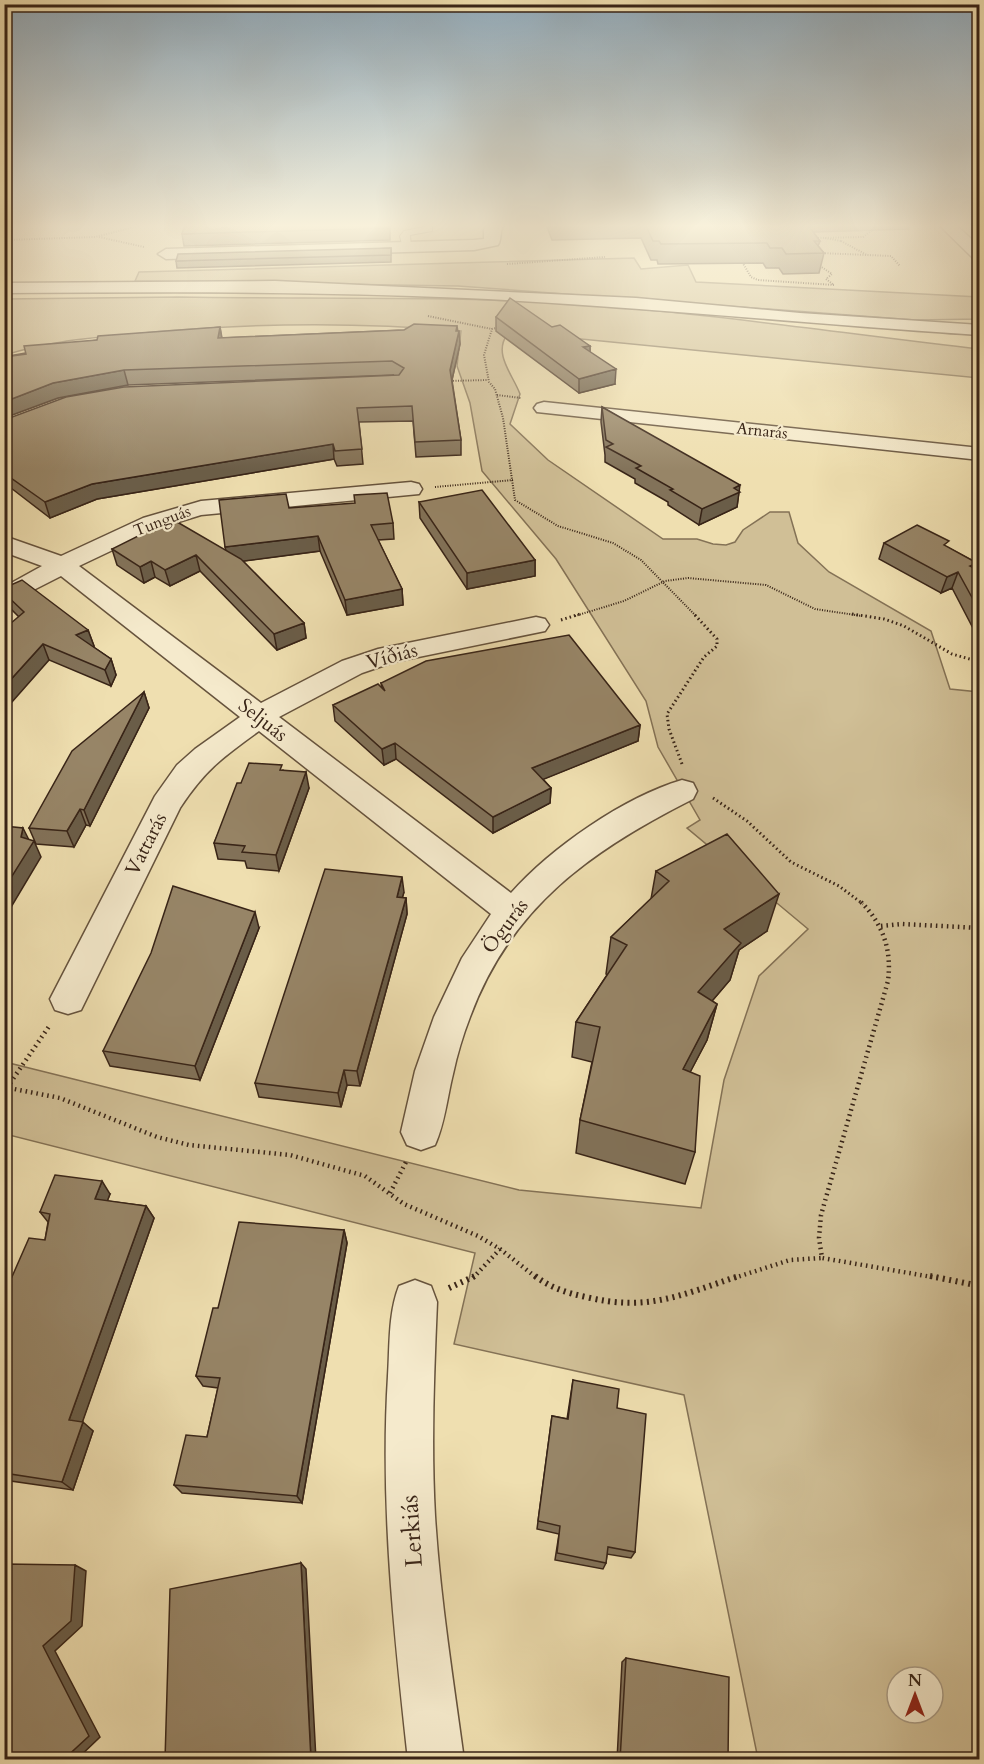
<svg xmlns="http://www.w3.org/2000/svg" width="984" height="1764" viewBox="0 0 984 1764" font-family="Cardo,serif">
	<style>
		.green { fill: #d0bf96; stroke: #847256; stroke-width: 1.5; fill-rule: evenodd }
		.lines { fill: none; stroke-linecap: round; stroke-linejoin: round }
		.service-casing { stroke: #66533d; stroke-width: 2 }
		.minor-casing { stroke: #66533d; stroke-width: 3 }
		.tertiary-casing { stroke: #66533d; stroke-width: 3 }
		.path-far3 { stroke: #382417; stroke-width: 2; stroke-dasharray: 1 1.5; stroke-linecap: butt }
		.path-far2 { stroke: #382417; stroke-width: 3; stroke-dasharray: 1.5 3; stroke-linecap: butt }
		.path-far1 { stroke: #382417; stroke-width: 4.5; stroke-dasharray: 1.5 4; stroke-linecap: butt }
		.path { stroke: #382417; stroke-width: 6; stroke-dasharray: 2 4.5; stroke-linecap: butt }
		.service { fill: #f5eacc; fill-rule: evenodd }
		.minor { fill: #f5eacc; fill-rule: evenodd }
		.tertiary { fill: #f5eacc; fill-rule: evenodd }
		.wall { fill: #827259; stroke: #382417; stroke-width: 1.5 }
		.shaded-wall { fill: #6a5d48; stroke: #382417; stroke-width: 1.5 }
		.building { fill: #978567; stroke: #382417; stroke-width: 1.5 }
		.labels { text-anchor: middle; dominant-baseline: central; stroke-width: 4.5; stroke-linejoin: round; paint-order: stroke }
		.far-street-label { font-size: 16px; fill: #382417; stroke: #f5eacc }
		.street-label { font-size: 20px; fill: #382417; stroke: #f5eacc }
		.near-street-label { font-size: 24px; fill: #382417; stroke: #f5eacc }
	</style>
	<rect width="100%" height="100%" fill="#efdfb0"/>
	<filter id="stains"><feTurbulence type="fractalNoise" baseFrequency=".00333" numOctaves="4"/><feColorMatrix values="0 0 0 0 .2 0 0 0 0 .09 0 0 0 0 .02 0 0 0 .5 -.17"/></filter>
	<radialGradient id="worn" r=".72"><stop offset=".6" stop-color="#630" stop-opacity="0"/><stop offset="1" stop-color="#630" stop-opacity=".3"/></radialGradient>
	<path class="green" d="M634,258L641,269L688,265L696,282L979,297L980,319L915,320L458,286L135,281L139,272Z
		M179,297C306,299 433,296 560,303C701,312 840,333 979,349V378L520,333L507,335C493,354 513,375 520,394L510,424L548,460L663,539H697L713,544L726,545L735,542L743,530L770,512H789L798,543L829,572L931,631L950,689L979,692V1759H758L684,1395L454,1344L475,1253L5,1134V1062L519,1190L701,1208L724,1080L759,976L808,929L687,828L700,820L658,747L646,701L556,559L482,471L470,403L457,366L461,331C356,322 249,323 143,333C95,338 51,340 5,355L4,299ZM897,1677H933V1713H897Z"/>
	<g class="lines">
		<g class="service-casing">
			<path id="service" d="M429,226L432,227V231L410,235L411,247L403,249L400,236L404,231Z"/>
		</g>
		<g class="minor-casing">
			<path id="minor" d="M488,224H504C499,231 502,239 498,245L474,250L166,259L158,254L166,249L474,240L484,239V229Z
				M938,224H955L980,247V261L974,259Z
				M544,402L980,448V460L537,412L534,408L537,404Z
				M411,482L419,484L422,489L419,494L201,515L159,528L79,566L261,703L342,661L378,649L536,617L545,619L549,625L545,631L394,662L362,673L279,717L511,893C551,848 624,797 682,780L693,783L697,791L693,799C592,850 511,906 470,1017C463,1035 457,1055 453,1074C447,1098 445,1123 435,1145L421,1150L407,1145L401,1132L415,1071L434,1017L462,958L491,914L259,731C223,757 205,770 180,808L81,1010L68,1014L55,1010L50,999L155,796L177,765L195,749L240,717L61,576L4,605V587L42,566L4,552V536L61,556L143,518L201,501Z
				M415,1280L431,1286L437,1302C434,1373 431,1444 435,1516C440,1597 453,1678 464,1760H408C394,1632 380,1505 388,1376C390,1347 388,1314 399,1286Z"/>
		</g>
		<g class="tertiary-casing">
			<path id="tertiary" d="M275,281L636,298L800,313L980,325V335C808,324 637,306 466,298C312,291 158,292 4,293V283Z"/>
		</g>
		<path class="path-far3" d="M99,237L144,247
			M813,238L863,237L874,229
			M825,238L841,241
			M4,240L95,237L146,224
			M841,241L867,255
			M820,253L891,256L900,266
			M741,260L751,277L758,280L834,285L826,279L832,274L817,264
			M507,264L605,257
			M428,316L492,329
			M500,327L492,329L484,355L489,382L495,389L503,418L515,500L558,526L613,543L641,560L696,616
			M448,381L488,380
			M497,395L521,398
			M435,487L513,480
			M575,616L624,601L665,581L688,578L766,585L815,609L862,616"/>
		<path class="path-far2" d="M852,614L884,619L904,626L952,654L980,662
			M561,620L580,614
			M682,764L669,729L667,714L704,657L717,646V639L694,614
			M713,798L747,821L791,862L839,886L863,904"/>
		<path class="path-far1" d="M861,902C883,924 892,950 888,981L821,1215L819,1238L822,1258L938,1278
			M881,926L902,924L980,928
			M4,1087L60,1098L157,1137L189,1145L290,1155L365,1176L404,1204L478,1236L500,1249L537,1278
			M4,1092L50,1025
			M390,1193L406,1162
			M473,1278L500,1249
			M734,1278L790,1260L822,1258"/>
		<path class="path" d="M535,1276C551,1288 567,1293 586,1297C648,1312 681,1295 739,1276
			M930,1276L980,1286
			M449,1288L475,1276"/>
		<use href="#service" class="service"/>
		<use href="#minor" class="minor"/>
		<use href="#tertiary" class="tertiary"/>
	</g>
	<path class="wall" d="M390,224V240L184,246L182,234Z
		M546,224H910L909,229L813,232L820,241L818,246L824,253L819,273L783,274L779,268H766L763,263L658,264L657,260H651L641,238L552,240Z
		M391,248V262L177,268L176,261Z
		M496,317L552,327L590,346V352L615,384L579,393L496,331Z
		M457,326L460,344L452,380L461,440V455L416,457L413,421L359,422L363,464L337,466L334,459L97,499L50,518L11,488L4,491V420L394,375L128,385L58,398L4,418V357L97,340L220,327L222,338L404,330Z
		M602,407L739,491L737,507L699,525L668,505V502L635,483V479L605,462V455L601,422Z
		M419,502L535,560V576L467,589L420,518Z
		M289,508L393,523L394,539L378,540L402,589L403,605L347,615L320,551L243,561L304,623L306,638L277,650L200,571L170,586L155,577L144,583L117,565L112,549L226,551Z
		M884,543L947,547L977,563L974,568L980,571V632H975L952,588L941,593L879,559Z
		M4,588L88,630L94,646H92L111,659L116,675L111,686L49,660L19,617L8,606L4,598Z
		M381,683L640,725L638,741L543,779L551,788L550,803L493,833L396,759L384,765L335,721L333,705L382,688Z
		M144,692L149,708L90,826L86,825L74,847L36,844L29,828Z
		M283,770L309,788L279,871L247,868L245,861L218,859L214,843L241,783Z
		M656,871L767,931L739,950L730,980L712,1001L717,1004L707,1040L690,1072L695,1152L685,1184L576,1153L580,1120L592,1062L572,1057L576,1022L607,975L606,974L611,937L651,899Z
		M404,892L402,898H406L407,914L360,1086L347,1085L341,1107L259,1097L255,1083Z
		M259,928L200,1080L110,1066L103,1051Z
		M110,1194L107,1201L146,1206L154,1218L82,1422L93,1431L73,1490L4,1480V1295L45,1240L48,1222L40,1212Z
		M344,1230L347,1243L302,1503L182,1493L174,1485L207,1437L218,1388L203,1386L196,1376L218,1308Z
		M573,1380L617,1408L635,1552L631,1558L607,1554L606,1563L603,1569L555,1560L559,1534L537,1529L552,1416L567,1419Z
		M626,1658L728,1760H617L622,1662Z"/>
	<path class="shaded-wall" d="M220,327L222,341L218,338Z
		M459,331L460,344L451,384L450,370Z
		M590,346V360L583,347Z
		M616,369L615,384L579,393V379Z
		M124,370L128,385L58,398L4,418V402L53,383Z
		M333,444L334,459L97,499L50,518L45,502L92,484Z
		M4,473L11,488L4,491Z
		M740,485L737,507L699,525L702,509L734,488Z
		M318,536L320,551L229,563L225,547Z
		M196,555L200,571L170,586L165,570Z
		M535,560V576L467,589V573Z
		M151,561L155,577L144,583L140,567Z
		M958,572L952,588L941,593L947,577Z
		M402,589L403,605L347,615L345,600Z
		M304,623L306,638L277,650L274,634Z
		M88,630L94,646L81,651L76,635Z
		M43,644L49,660L4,711V687Z
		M111,659L116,675L111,686L105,670Z
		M144,692L149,708L90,826L84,810Z
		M640,725L638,741L532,784V768Z
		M395,743L396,759L384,765L382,749Z
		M306,772L309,788L279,871L276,855Z
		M551,788L550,803L493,833V817Z
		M80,809L86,825L74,847L67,831Z
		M23,828L31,844L34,841L41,857L4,919V889L21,837Z
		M402,877L404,892L398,913L397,897Z
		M779,894L767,931L739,950L730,980L689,1028L698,992L724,929Z
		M406,898L407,914L360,1086L357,1071Z
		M255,912L259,928L200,1080L195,1066Z
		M717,1004L707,1040L674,1103L683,1069Z
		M344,1070L347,1085L341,1107L338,1093Z
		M102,1181L110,1194L103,1212L95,1199Z
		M146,1206L154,1218L80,1429L69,1420Z
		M344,1230L347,1243L302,1503L297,1496Z
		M83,1422L93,1431L73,1490L62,1482Z
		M301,1563L306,1569L316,1760H311Z
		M75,1565L86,1571L82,1626L55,1651L100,1737L76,1760H63L43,1646Z"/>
	<path class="building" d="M185,224H390V228L182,234Z
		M645,224H807L820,241H814L824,253L786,254L782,248H770L767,243L661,244L659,241H653Z
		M391,248V255L176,261L178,254Z
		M510,298L552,327L560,325L590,346L583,347L616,369L579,379L496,317Z
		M414,324L457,326L456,331H459L450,370L461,440L415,442L412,406L357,408L362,449L335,451L333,444L92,484L45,502L4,473V420L66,397L124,387L399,375L404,368L392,361L124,370L53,383L4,402V357L26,354L24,346L97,340L98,336L220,327L218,338L404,330Z
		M602,407L740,485L734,488L740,492L702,509L670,490L673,489L636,468L641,466L606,447L613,444L606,440Z
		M482,490L535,560L467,573L419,502Z
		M387,493L393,523L371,525L402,589L345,600L318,536L225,547L219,500L286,494L289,508L355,503L354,495Z
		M172,519L241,559L304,623L274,634L196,555L165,570L151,561L140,567L112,549Z
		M917,525L949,541L944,545L977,563L970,566L980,571V612L958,572L947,577L884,543Z
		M22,580L88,630L76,635L111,659L105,670L43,644L4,687V629L24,612L4,593V588Z
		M569,635L640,725L532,768L551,788L493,817L395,743L382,749L333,705L378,684L385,691L381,683L426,661Z
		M144,692L84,810L80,809L67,831L29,828L72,751Z
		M249,763L282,765L280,770L306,772L276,855L242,852L245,846L214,843L237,783H241Z
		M4,826L23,828L21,837L34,841L4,889Z
		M727,834L779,894L724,929L741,943L698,992L717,1004L683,1069L700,1076L695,1152L580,1120L600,1027L576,1022L627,945L611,937L669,881L656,871Z
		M325,869L402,877L397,897L406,898L357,1071L344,1070L338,1093L255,1083Z
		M173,886L255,912L195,1066L103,1051L151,953Z
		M55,1175L102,1181L95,1199L146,1206L69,1420L83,1422L62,1482L4,1473V1295L29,1238L45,1240L50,1214L40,1212Z
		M239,1222L344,1230L297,1496L174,1485L186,1435L207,1437L220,1378L196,1376L213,1308H218Z
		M573,1380L619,1389L617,1408L646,1414L635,1552L608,1547L606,1563L557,1553L560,1526L538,1521L552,1416L568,1419Z
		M301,1563L311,1760H165L170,1589Z
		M4,1564L75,1565L71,1621L43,1646L89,1736L63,1760H4Z
		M626,1658L729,1677L728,1760H620Z"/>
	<linearGradient id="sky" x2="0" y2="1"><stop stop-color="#92acbd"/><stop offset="0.48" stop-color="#f8f1db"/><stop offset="1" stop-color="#f8f1db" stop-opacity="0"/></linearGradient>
	<rect width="984" height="471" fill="url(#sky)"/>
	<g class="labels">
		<g class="far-street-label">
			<text transform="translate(762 431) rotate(6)">Arnarás</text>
			<text transform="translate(162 521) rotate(-21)">Tunguás</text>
		</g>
		<g class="street-label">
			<text transform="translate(392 656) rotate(-15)">Víðiás</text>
			<text transform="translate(263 720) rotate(38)">Seljuás</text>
			<text transform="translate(146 844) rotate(-63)">Vattarás</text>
			<text transform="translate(505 926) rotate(-53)">Ögurás</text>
		</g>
		<g class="near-street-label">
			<text transform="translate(412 1531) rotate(-94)">Lerkiás</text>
		</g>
	</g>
	<rect width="984" height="1764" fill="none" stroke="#efdfb0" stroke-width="24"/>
	<rect x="6" y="6" width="972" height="1752" fill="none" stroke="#382417" stroke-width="3"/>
	<rect x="12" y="12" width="960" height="1740" fill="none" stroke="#382417" stroke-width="1.5"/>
	<g transform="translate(915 1695)"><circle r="28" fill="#f5eacc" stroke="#a99b84" stroke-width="1.5"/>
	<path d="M0-4.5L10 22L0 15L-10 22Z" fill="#8f2418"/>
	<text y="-9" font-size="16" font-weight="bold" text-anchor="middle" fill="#382417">N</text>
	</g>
	<rect width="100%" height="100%" filter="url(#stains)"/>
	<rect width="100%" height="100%" fill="url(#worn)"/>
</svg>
